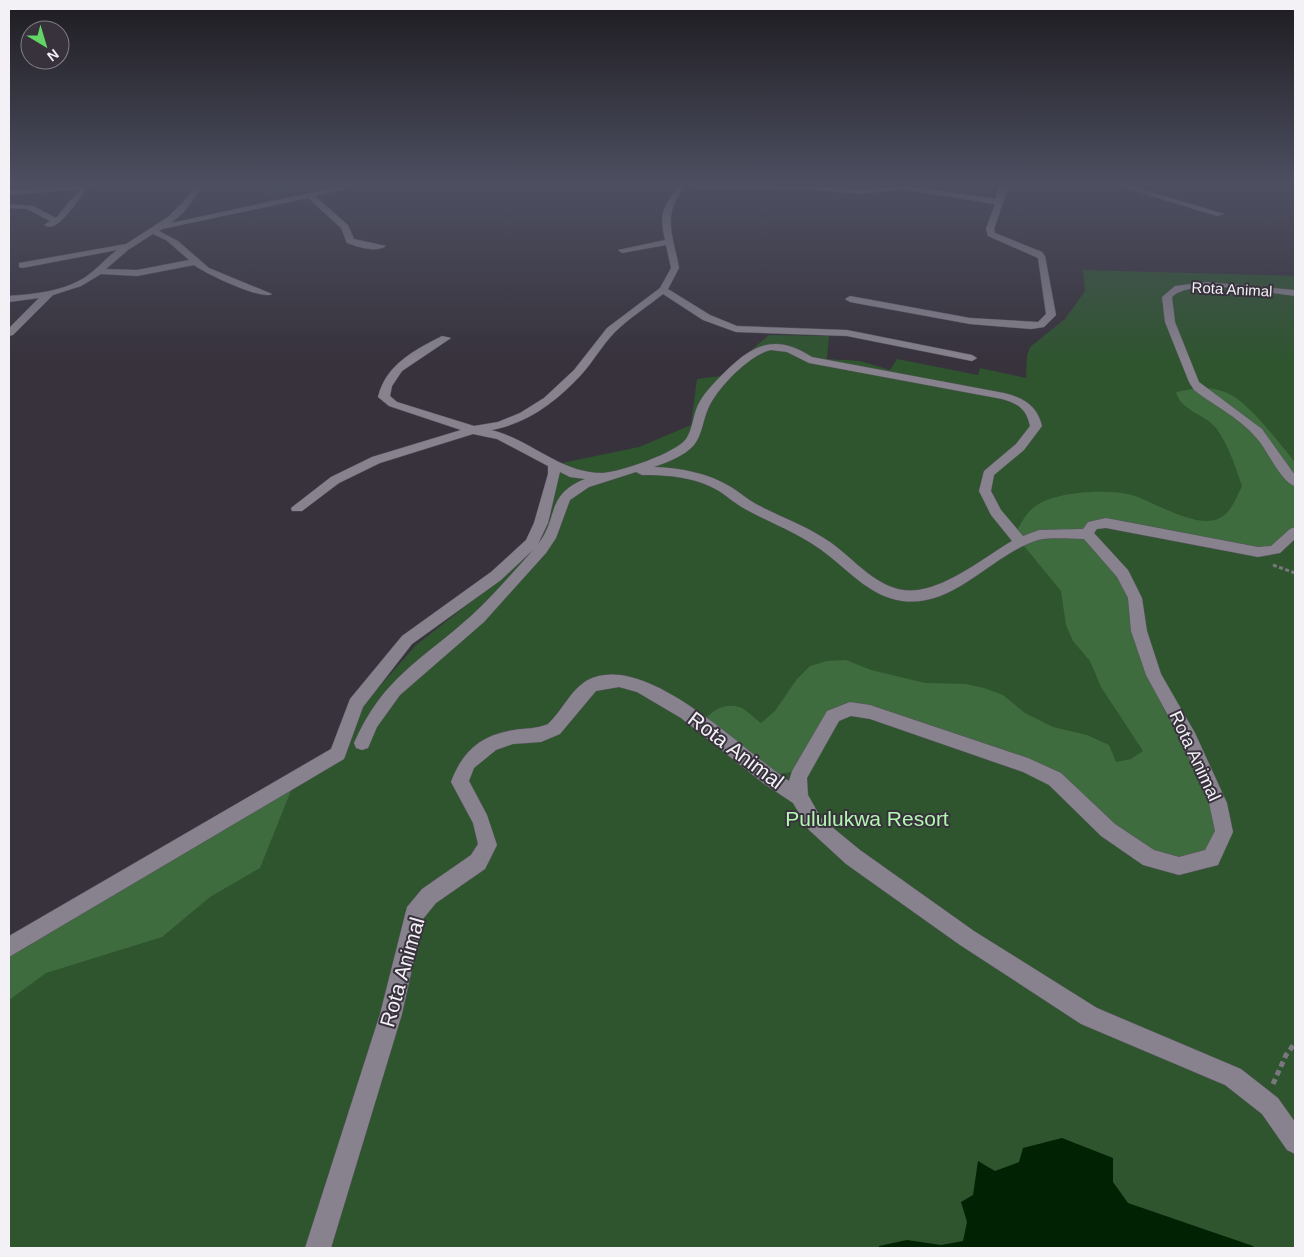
<svg xmlns="http://www.w3.org/2000/svg" width="1304" height="1257" viewBox="0 0 1304 1257" font-family="Helvetica,sans-serif">
	<style>
		.green { fill: #2f552f }
		.forest { fill: #3f6c3f }
		.water { fill: #012303 }
		.lines { fill: none; stroke-linecap: round; stroke-linejoin: round }
		.street-casing { stroke: #55525a; stroke-width: 1 }
		.path-far1 { stroke: #7b777f; stroke-width: 3; stroke-dasharray: 4 2.5; stroke-linecap: butt }
		.path { stroke: #7b777f; stroke-width: 5; stroke-dasharray: 5.5 4; stroke-linecap: butt }
		.street { fill: #87828d; fill-rule: evenodd }
		.labels { text-anchor: middle; dominant-baseline: central; stroke-width: 4; stroke-linejoin: round; paint-order: stroke }
		.far-street-label { font-size: 15px; fill: #f3f0f6; stroke: #37323c }
		.street-label { font-size: 18px; fill: #f3f0f6; stroke: #37323c }
		.near-street-label { font-size: 21px; fill: #f3f0f6; stroke: #37323c }
		.near-park-label { font-size: 21px; fill: #b2f6b0; stroke: #37323c }
	</style>
	<rect width="100%" height="100%" fill="#37323c"/>
	<path class="green" d="M264,185H316V187L264,194Z
		M1083,270L1295,276V1248H9V956L343,755L365,703L416,645L512,570L537,545L547,526L562,463L639,447L691,425L697,379L721,376L769,335L829,336L827,359L860,361L890,370L897,359L978,375L980,368L1026,378L1027,356L1030,347L1065,319L1085,291Z"/>
	<path class="forest" d="M1198,388C1210,388 1219,389 1229,394C1248,402 1281,445 1295,462V532L1275,550L1106,523L1087,534L1123,574L1139,631L1224,832L1211,858H1150L1055,779L870,712L833,716L810,756L790,772L767,776L702,724C709,712 723,702 739,707C746,709 755,719 761,723L775,711L797,679L810,666L827,661L846,660L871,670L925,683L966,684L984,688L1003,695L1025,713L1053,727L1087,735L1109,745L1116,762L1131,759L1143,751L1101,687L1090,661L1073,641L1066,625L1061,591L1015,535C1020,524 1027,511 1037,505C1057,491 1113,488 1135,496C1157,504 1196,528 1218,519C1231,514 1236,498 1242,486C1235,466 1229,446 1216,428C1205,414 1181,411 1176,392Z
		M294,783L260,868L210,897L162,937L46,973L9,1000V956Z"/>
	<path class="water" d="M1062,1138L1113,1158V1182L1128,1203L1253,1246L1255,1248H879V1246L907,1240L941,1245L963,1241L967,1222L961,1202L973,1195L978,1161L995,1171L1019,1162L1023,1148Z"/>
	<g class="lines">
		<g class="street-casing">
			<path id="street" d="M72,185H98C95,187 90,187 87,189C78,198 58,235 44,225L50,221L27,209L9,208V204L33,206L56,218L80,189L9,195V191Z
				M196,185H204L184,212L171,223L347,185H360L315,196L348,225L354,239L386,246C376,253 358,247 347,243L341,228L308,198L162,229L159,231L178,241L209,268L272,294C263,301 204,273 194,265L137,276L101,274L81,286L53,295L13,335L9,336V328L39,298L9,302V296C35,294 65,291 87,276C98,268 106,258 117,250L22,268L19,267V263L126,244L168,217L188,197ZM153,234L166,240L189,260L137,270L106,269L128,250Z
				M678,185H807L861,190L902,185L996,199L998,185H1006L1007,190L994,229L995,233L1042,252L1045,256L1056,315L1044,327L1031,329L970,324L850,302L845,299L850,296L970,318L1038,322L1046,314L1038,258L988,236L986,229L995,204L902,189L861,194L807,189L684,188C661,215 674,238 679,268L668,289L710,315L737,326L847,330L972,355L977,358L972,361L847,336L736,332L703,320L663,294C647,307 629,318 615,332C602,345 593,362 581,375C557,401 527,424 491,430C530,439 561,474 603,473C620,472 676,453 686,439C693,429 693,414 699,403C706,390 718,379 728,369C756,342 778,335 812,357L1004,393C1024,398 1037,405 1042,426L1024,450L994,475L991,491L1001,510L1023,536L1039,530L1083,529L1088,522L1106,518L1258,547L1271,546L1290,529L1295,527V539L1280,553L1258,557L1106,528L1097,529L1094,533L1128,570L1142,598L1147,631L1161,674L1195,733L1227,803L1233,832L1218,865L1179,875L1143,865L1101,836L1049,785L1023,772L870,719L851,716L839,721L807,778L808,795L821,818L860,850L974,931L1097,1008L1241,1069L1278,1098L1295,1122V1154L1287,1150L1262,1114L1225,1085L1081,1024L960,945L846,864L809,830L793,803L763,783L681,718L637,692L619,687L596,691L560,734L541,742L513,744L496,750L474,768L469,781L487,815L497,845L485,869L436,903L423,919L402,1014L331,1248H305L380,1014L407,907L422,889L471,855L478,844L473,823L451,782C462,752 480,735 514,730C525,728 537,729 548,724C562,711 570,691 586,681C644,648 743,751 789,781L792,771L827,711L850,702L870,705L1028,758L1061,773L1115,824L1154,850L1179,857L1205,850L1215,831L1209,803L1182,741L1146,675L1131,631L1128,598L1117,577L1084,539C1070,539 1052,537 1038,540C992,554 955,608 902,601C868,596 847,568 820,549C798,533 771,523 747,510C737,505 728,497 719,491C695,477 669,475 642,475L636,472L589,487L570,500L556,538L546,553L484,622L400,695L377,727L368,748L362,750L356,748L354,743C383,677 421,661 471,616C494,595 514,571 534,549L501,580L412,644L363,707L344,759L9,957V936L331,749L350,699L402,636L491,572L526,540L534,523L548,474V466L497,439L473,434L380,463L339,483L302,511H292L291,508L331,477L372,457L461,430L389,406L378,397C386,364 415,350 442,336L451,338L402,371L392,386L390,396L397,402L474,426L498,422L520,413L544,398L574,370L607,328L660,288L671,268L666,245L622,253L618,250L665,240C658,210 665,208 678,185ZM771,350L787,352L809,363L1002,399C1018,404 1026,408 1030,426L1016,444L984,471L979,491L991,515L1012,541C983,558 951,585 918,590C881,595 857,561 830,542C807,526 780,517 756,504C747,499 739,492 731,487C708,473 681,468 654,467C668,462 684,456 694,445C702,435 703,420 708,409C716,389 750,354 771,350ZM560,472L570,477L585,479C545,495 559,518 538,544L548,523Z
				M1116,185H1127L1224,214L1217,216Z
				M1207,282L1295,290V296C1267,293 1192,277 1172,297L1175,322L1199,382L1262,429L1295,475V486C1282,483 1268,452 1259,441C1242,419 1216,407 1194,390L1189,382L1165,322L1162,297L1175,286Z"/>
		</g>
		<path class="path-far1" d="M1273,565L1295,573"/>
		<path class="path" d="M1273,1084L1286,1055L1295,1043"/>
		<use href="#street" class="street"/>
	</g>
	<linearGradient id="sky" x2="0" y2="1"><stop stop-color="#1e1c21"/><stop offset="0.51" stop-color="#4d4f61"/><stop offset="1" stop-color="#4d4f61" stop-opacity="0"/></linearGradient>
	<rect width="1304" height="361" fill="url(#sky)"/>
	<g class="labels">
		<g class="far-street-label">
			<text transform="translate(1232 289) rotate(3)">Rota Animal</text>
		</g>
		<g class="street-label">
			<text transform="translate(1195 756) rotate(65)">Rota Animal</text>
		</g>
		<g class="near-street-label">
			<text transform="translate(736 750) rotate(37)">Rota Animal</text>
			<text transform="translate(402 972) rotate(-74)">Rota Animal</text>
		</g>
		<g class="near-park-label">
			<text x="867" y="818">Pululukwa Resort</text>
		</g>
	</g>
	<rect width="1304" height="1257" fill="none" stroke="#f3f0f6" stroke-width="20"/>
	<g transform="translate(45 45) rotate(142)"><circle r="24" fill="#37323c" stroke="#827e86"/>
	<path d="M0-4L9 19L0 12L-9 19Z" fill="#64d467"/>
	<text y="-8" font-size="14" font-weight="bold" text-anchor="middle" fill="#f3f0f6">N</text>
	</g>
</svg>
